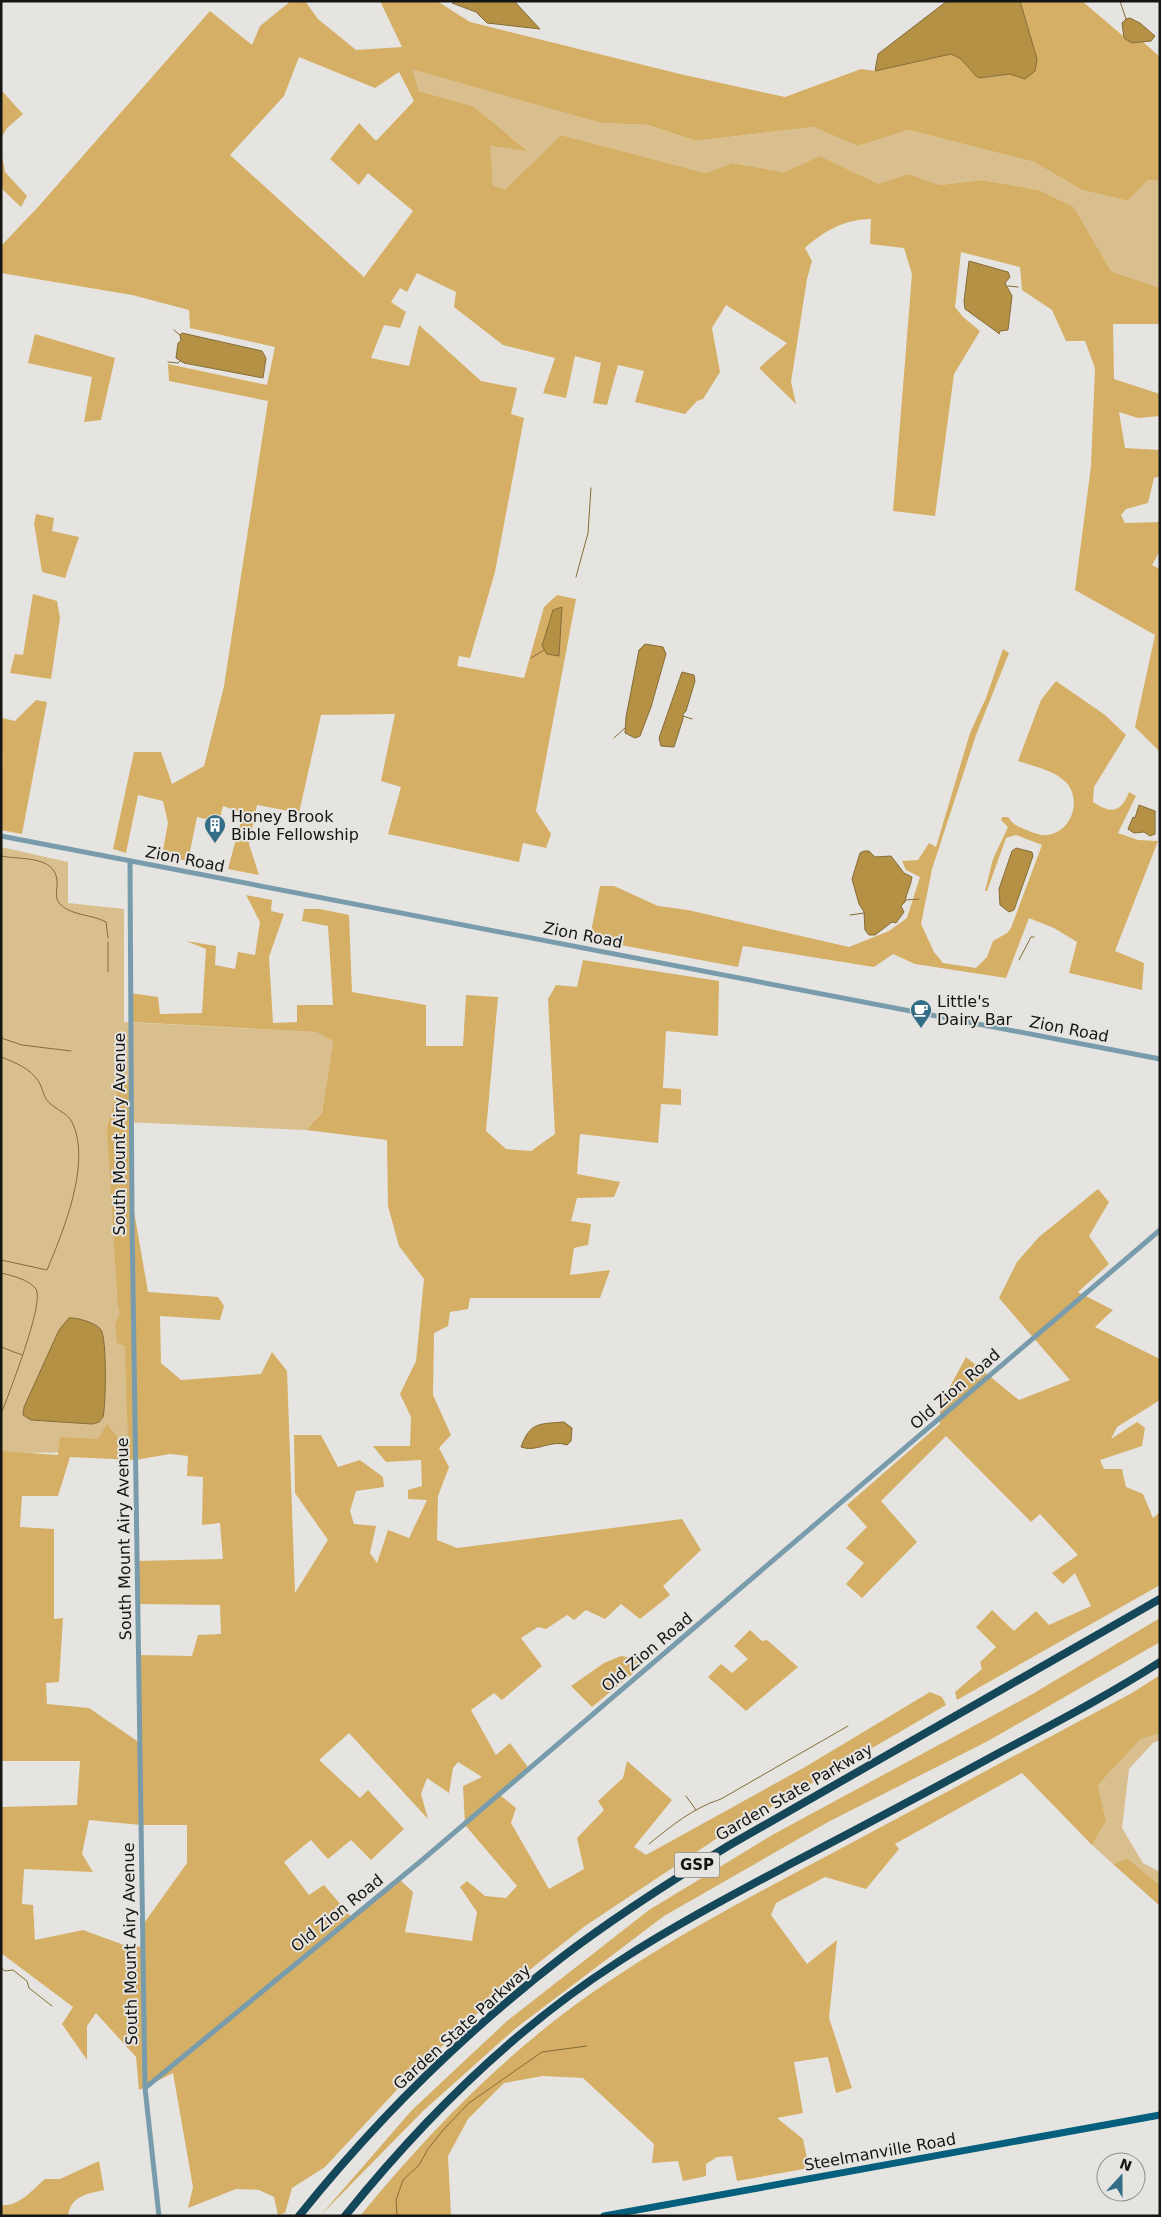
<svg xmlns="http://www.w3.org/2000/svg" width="1161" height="2217" viewBox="0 0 1161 2217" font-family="'DejaVu Sans',sans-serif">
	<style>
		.green { fill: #d9bf8d }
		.forest { fill: #d5af65; fill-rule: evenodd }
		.water { fill: #b59146; stroke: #856c37 }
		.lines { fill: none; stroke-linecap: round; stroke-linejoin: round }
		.stream { stroke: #856c37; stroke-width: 1 }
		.minor { stroke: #799cad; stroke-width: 5 }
		.major { stroke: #055f7d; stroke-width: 7 }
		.highway { stroke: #15475a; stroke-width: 8 }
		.labels { text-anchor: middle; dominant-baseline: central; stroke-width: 4; stroke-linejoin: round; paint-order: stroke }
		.shield { fill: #e6e4e0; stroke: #545351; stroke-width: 1 }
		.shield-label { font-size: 15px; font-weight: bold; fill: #151514 }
		.poi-label { font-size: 16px; fill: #151514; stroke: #e6e4e0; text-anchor: start }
		.street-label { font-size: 16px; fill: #151514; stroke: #e6e4e0 }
	</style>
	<rect width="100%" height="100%" fill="#e6e4e0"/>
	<path class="green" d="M411,68L601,123L648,125L696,141L813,127L858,146L909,130L1034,162L1082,190L1128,201L1148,180L1160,181V288L1111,271L1074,207L1039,190L982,180L940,185L909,174L878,185L820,156L784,172L732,163L706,173L561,135L505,191L493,186L489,146L527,150L473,106L419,91Z
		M1,847L68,862V903L124,909V1022L316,1032L333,1041L322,1113L306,1130L123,1122L128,1452L1,1453Z
		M1160,1733V1740L1153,1743L1129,1769L1122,1828L1143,1863L1160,1872V1885L1127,1858L1113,1864L1092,1845L1106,1821L1098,1785L1141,1739Z"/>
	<path class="forest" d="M291,1H305L318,19L356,50L402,47L380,1H437L470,22L680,74L785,97L861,69L875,71L951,54L961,59L976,76L984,78L1010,74L1025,79L1037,59L1020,1H1082L1122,35L1124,38L1132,43L1143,42L1160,57V181L1148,180L1128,201L1082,190L1034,162L909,130L858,146L813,127L696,141L648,125L601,123L412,69L419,91L473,106L528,151L490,146L493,186L505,190L561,135L706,173L732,163L784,172L820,156L878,184L909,174L940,185L982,180L1039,190L1074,207L1111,271L1160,288V324H1113L1114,379L1160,394V416L1138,418L1119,412L1125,448L1160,450V476L1154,478L1148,503L1126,509L1121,515L1125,523L1160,522V551L1152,565L1160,569V752L1135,727L1155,635L1075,590L1091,466L1095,368L1085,341H1066L1052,310L1022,290L1020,267L961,252L955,307L963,317L980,331L954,374L935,516L893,511L912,274L904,248L870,244L871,219C845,219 824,231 805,248L812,261L807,279L791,382L796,404L759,368L787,343L726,305L712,328L720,372L703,399L697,401L685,414L635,402L644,371L618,365L607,405L593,403L601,363L575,356L566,398L543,393L555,358L503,345L454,307L456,292L417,273L407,292L400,288L391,302L406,312L400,328L384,325L371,358L409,366L419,325L481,381L517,388L511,414L524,418L495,572L470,658L459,656L457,666L524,678L544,607L557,595L576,599L536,811L551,834L546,848L523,843L519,862L388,834L401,787L381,781L395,714L321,715L299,813L257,805L249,844L259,875L228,869L243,813L223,806L219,822L197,817L188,861L162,856L168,823L163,801L138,795L126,853L113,849L134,752H161L172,784L204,766L224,686L268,401L169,381L168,364L267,385L275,347L190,328L189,310L132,295L1,273V246L38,207L210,11L252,45L260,26ZM299,57L375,88L399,72L414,101L376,141L359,123L330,159L359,185L368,173L413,211L364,277L230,155L284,96Z
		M1,90L23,114L7,128L1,138Z
		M1,151L5,172L27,196L21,207L1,188Z
		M35,334L115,358L101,420L84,422L92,377L28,363Z
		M36,514L54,518L52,531L79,537L65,578L42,572L34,523Z
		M33,594L57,601L60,618L51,679L10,673L15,654L23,655Z
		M1003,649L1009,653L976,735L932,869L921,924L934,952L943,963L976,968L987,957L993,941L1007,933L1011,928L1042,845L1016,835L1006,838L987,891H985L993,859L1008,827L1001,820L1002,817H1008C1013,825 1019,827 1027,830C1031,832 1037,834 1041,835C1072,838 1086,795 1061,778C1049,769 1032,766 1018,761L1041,700L1056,681L1105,715L1126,735L1094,787L1093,802C1111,814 1121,813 1129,792L1136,796L1118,833L1138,840L1158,841L1115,951L1144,963L1142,990L1069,973L1077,942L1054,928L1029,918L1006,978L915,964L893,954L874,967L743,946L738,967L594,940L592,927L600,886H614L658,906L688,910L849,947L889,931L907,918L920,877L906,870L902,861L918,860L929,843L936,847L970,733L986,698Z
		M36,700L47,702L22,834L1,830V769L3,759L1,758V723L2,718L15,721Z
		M246,895L272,900L271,911L284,914L269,957L273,1023L297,1022V1005H333L328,926L302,921L304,909H320L349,915L352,992L426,1005V1046H463L466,995L498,997L486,1131L506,1149L531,1151L555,1134L548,999L556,985L577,987L583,960L719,981L718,1036L666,1031L663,1088L681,1089V1105L661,1104L658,1143L580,1134L577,1174L620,1182L614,1197L577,1198L571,1221L591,1224L588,1245L574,1248L570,1275L610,1270L600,1298H470L468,1309L450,1312L448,1326L434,1333L433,1395L451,1435L439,1448L449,1467L438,1496L437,1540L457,1548L682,1519L701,1550L663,1586L670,1595L640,1619L621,1604L605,1619L586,1610L574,1620L567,1615L546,1629L538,1627L521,1638L542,1666L502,1700L494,1693L471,1710L496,1755L510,1743L530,1770L500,1795L516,1808L511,1823L549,1889L584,1869L577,1838L604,1810L598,1801L623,1778L627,1761L672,1800L634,1847L646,1855L805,1767L930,1692L942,1697L946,1705L716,1839L585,1926L494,1998L406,2080L325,2167L292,2188L285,2213L278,2215L274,2197L259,2190L236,2189L188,2208L193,2187L173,2073L139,2090L136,2057L96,2013L87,2026V2060L62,2024L73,2007L1,1953V1807L77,1805L80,1761H1V1451L58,1455L60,1437L98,1439L107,1424L128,1451L125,1346L117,1343L115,1324L120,1313L118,1306L107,1129L120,1080L130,1081L132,1200L148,1292L218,1297L224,1306L220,1320L160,1316L161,1363L181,1380L261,1374L272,1352L287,1371L295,1593L328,1540L295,1493L294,1435H321L338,1467L360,1460L383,1477L384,1487L356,1491L350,1511L354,1524L376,1526L370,1553L377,1563L388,1530L409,1538L427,1500L408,1499V1490L422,1486L421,1460L386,1462L373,1446H410L411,1417L400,1394L416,1361L424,1279L399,1246L388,1206L387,1140L306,1130L322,1113L333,1041L316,1032L130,1022V993L158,997L160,1014L202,1013L206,949L186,941L216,946L215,965L235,969L238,952L255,955L260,922ZM170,1454L188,1456L187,1476L203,1477L202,1525L220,1523L223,1559L136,1561L137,1604L220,1605L221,1634L198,1635L192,1656L138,1655L140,1743L89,1708L47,1704L46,1683L59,1682L63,1618L54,1619V1529L20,1527L22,1496H58L70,1457L135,1460ZM349,1733L428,1819L421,1794L427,1778L449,1793L453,1768L458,1762L482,1777L463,1786L465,1825L517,1886L506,1898L485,1896L467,1881L460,1887L477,1912L472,1941L405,1932L413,1892L399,1879L352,1918L324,1885L309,1895L284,1862L311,1840L328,1859L351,1840L371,1860L404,1829L368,1790L360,1798L319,1760ZM89,1820L141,1825H187V1863L142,1926L144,1947L124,1945L83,1930L35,1940L33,1905L22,1904L24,1869L93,1872L82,1854Z
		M1098,1189L1109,1202L1089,1236L1109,1264L1078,1292L1113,1310L1095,1327L1160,1359V1400L1117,1427L1111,1439L1137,1422L1145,1428L1142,1446L1100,1460L1104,1469H1122L1126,1487L1143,1494L1153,1518L1160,1512V1585L957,1700L955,1692L982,1669L980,1662L996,1647L976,1627L992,1610L1014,1631L1036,1611L1049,1625L1091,1606L1075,1573L1063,1584L1052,1573L1078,1555L1040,1514L1031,1522L946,1436L881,1501L917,1542L862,1598L846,1584L864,1563L846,1548L867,1527L847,1505L940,1424V1405L966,1357L1019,1400L1070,1380L999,1298L1017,1262L1039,1237Z
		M1160,1618V1642L988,1741L828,1822L664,1916L516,2028L423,2111L320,2216L412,2110L507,2021L649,1910L774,1834L1029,1696Z
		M750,1630L762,1641L767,1640L798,1667L746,1711L708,1677L721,1664L732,1673L748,1659L734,1646Z
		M621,1656L633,1658L642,1666L592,1707L571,1686L604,1663Z
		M1160,1675V1733L1141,1739L1098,1785L1106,1821L1092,1845L1022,1773L895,1844L899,1849L866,1889L825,1877L776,1903L771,1915L807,1964L837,1940L829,2018L852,2088L836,2093L828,2057L794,2062L803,2113L777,2118L803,2139L809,2168L737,2181L732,2156L717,2157L706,2164V2176L683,2181L678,2161L652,2163L654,2144L583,2078L543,2076L504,2083L468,2119L448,2156L451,2216H360C409,2156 461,2100 520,2049C611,1970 718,1914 823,1858C926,1803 1029,1748 1132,1693Z
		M1127,1858L1160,1885V1906L1113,1864Z
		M99,2161L104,2190C86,2194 71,2196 68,2216H1V2205C19,2207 32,2190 45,2179H60Z"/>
	<path class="water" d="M457,1H514L540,29L487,23L476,12L452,3Z
		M947,1H1020L1037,59L1035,71L1025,79L1010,74L980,78L976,76L961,59L951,54L875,71L878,54Z
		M1130,18L1140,23L1155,36L1151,41L1132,43L1124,38L1122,23L1126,19Z
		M969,261L1008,272L1010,277L1005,283L1012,296L1008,330L1000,331L999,334L997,332L965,309L964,301Z
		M182,333L262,351L266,358L263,378L184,363L176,358L178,343L181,341L180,335Z
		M562,607L559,656L547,654L542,646L553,610Z
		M645,644L663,647L666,654L651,707L640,736L635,738L625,733L626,717L639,650Z
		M682,672L694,675L695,681L686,711L683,714V719L674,747L661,746L659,738Z
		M1139,805L1155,811V834L1150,836L1144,832L1134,833L1128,829L1133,817L1135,818Z
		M1016,848L1032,852L1033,856L1014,910L1009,912L1000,905L999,889L1012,851Z
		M864,851H869L875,857L891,856L904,873L912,877C911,886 906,893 905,902L901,906L904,912L896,923L892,922L875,935H869L865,930L864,912L859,904L852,879L860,853Z
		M69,1318C76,1317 97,1323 101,1330C107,1339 106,1404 103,1417L99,1422L92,1424L31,1420L23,1415L24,1407L59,1330Z
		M564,1422L572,1428L571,1441L567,1445C551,1439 536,1453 521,1447C530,1422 539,1424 564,1422Z"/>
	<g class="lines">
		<path class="stream" d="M1120,1L1126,19
			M1008,286L1018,287
			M174,330L180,335
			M168,362L178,363L181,360
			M576,577L588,533L591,488
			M531,658L544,650
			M683,716L692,719
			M614,738L625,728
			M1,856C20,860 54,855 57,880C58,888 54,896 59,903C70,916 92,914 106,922L108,938
			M906,900L919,899
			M850,915L864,913
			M1019,960L1031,937H1034
			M108,972V942
			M1,1038L22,1045L71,1051
			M1,1057C16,1063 30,1068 39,1082C42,1087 43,1094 46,1099C53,1109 67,1112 72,1122C92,1162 63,1232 47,1270L1,1260
			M1,1273C13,1276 28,1279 36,1289C45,1302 8,1396 1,1414
			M1,1347L22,1355
			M686,1796L696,1810
			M649,1844C671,1826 693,1808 721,1799L848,1726
			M1,1968L5,1971L13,1970L27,1981L29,1988L52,2006
			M397,2216L396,2200L403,2180L419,2165L428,2149L444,2129L469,2103L542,2052L587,2046"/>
		<path class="minor" d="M1,836L1160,1059
			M130,861L132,1220L145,2088L159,2216
			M145,2088L421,1861L1160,1230"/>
		<path class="major" d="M604,2216L1160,2115"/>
		<path class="highway" d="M299,2216C376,2120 464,2033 561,1958C614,1917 671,1881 728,1846L1160,1599
			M345,2216C424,2118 512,2030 618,1962C675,1925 736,1893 796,1861C860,1828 923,1794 986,1760C1045,1728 1104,1698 1160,1662"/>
	</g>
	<defs>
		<g id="building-pin" transform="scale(1.125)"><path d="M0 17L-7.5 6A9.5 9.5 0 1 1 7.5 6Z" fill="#346d86" stroke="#e6e4e0"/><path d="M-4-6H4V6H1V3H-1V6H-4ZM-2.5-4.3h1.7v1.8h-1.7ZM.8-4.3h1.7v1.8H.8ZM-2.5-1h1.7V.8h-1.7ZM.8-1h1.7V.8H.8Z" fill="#fff"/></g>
		<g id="cafe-pin" transform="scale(1.125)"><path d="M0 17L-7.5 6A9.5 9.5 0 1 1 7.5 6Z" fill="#346d86" stroke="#e6e4e0"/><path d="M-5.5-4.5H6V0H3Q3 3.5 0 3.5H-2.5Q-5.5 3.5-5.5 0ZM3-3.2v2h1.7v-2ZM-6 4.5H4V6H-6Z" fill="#fff"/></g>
	</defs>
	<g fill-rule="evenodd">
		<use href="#building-pin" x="215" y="825"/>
		<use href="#cafe-pin" x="921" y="1010"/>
	</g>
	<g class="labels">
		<rect class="shield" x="674.5" y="1852.5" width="45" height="25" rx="4"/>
		<g class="shield-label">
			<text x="697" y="1865">GSP</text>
		</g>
		<g class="poi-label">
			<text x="231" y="816">Honey Brook<tspan x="231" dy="18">Bible Fellowship</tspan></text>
			<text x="937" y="1001">Little's<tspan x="937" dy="18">Dairy Bar</tspan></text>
		</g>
		<g class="street-label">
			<text transform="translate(185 859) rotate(11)">Zion Road</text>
			<text transform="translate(583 935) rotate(11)">Zion Road</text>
			<text transform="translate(1069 1029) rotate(11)">Zion Road</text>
			<text transform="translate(119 1134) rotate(-90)">South Mount Airy Avenue</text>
			<text transform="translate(955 1389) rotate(-41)">Old Zion Road</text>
			<text transform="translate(124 1539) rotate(-91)">South Mount Airy Avenue</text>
			<text transform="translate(647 1652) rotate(-40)">Old Zion Road</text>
			<text transform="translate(794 1792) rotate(-30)">Garden State Parkway</text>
			<text transform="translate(337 1913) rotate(-39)">Old Zion Road</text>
			<text transform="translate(130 1944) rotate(-91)">South Mount Airy Avenue</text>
			<text transform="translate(462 2027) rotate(-42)">Garden State Parkway</text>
			<text transform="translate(880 2152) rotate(-10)">Steelmanville Road</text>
		</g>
	</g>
	<rect width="1161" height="2217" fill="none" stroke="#151514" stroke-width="5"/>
	<g transform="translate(1121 2177) rotate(21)"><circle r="24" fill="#e6e4e0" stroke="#92918e"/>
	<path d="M0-4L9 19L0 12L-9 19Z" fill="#346d86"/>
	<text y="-8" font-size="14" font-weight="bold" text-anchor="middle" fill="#151514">N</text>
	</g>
</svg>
